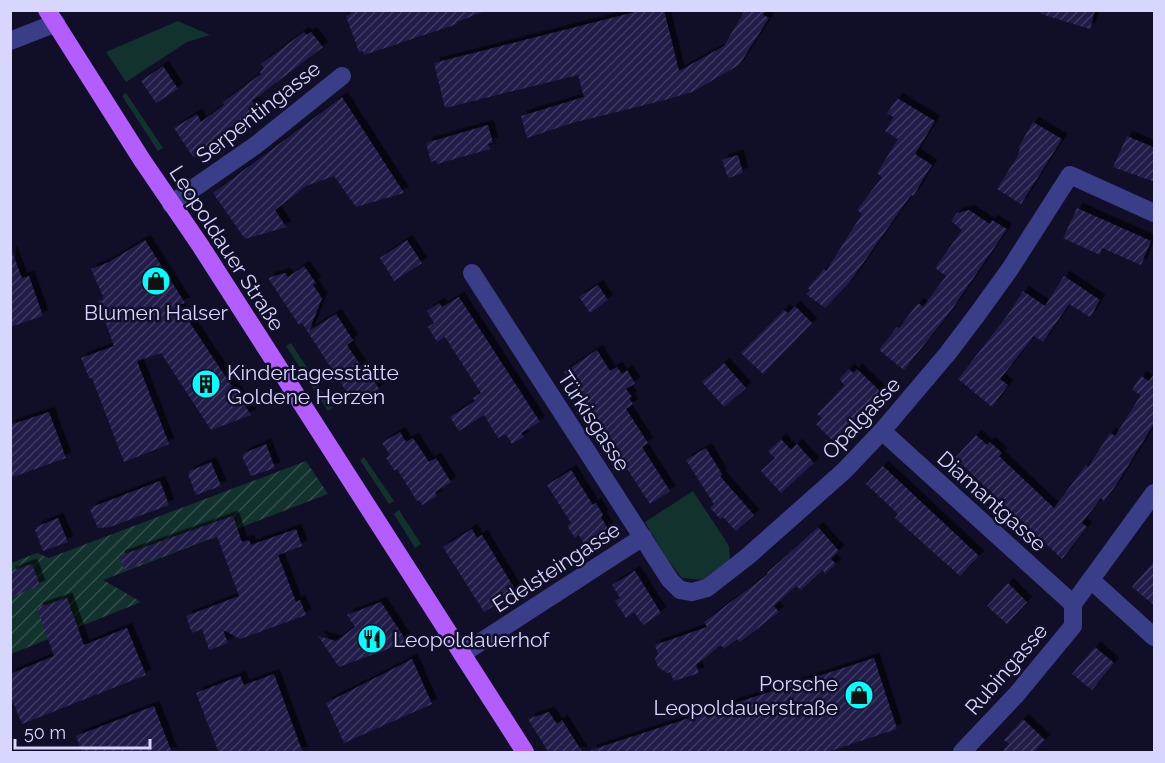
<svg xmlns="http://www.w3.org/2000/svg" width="1165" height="763" viewBox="0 0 1165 763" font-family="Raleway,sans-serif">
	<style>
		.green { fill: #12322e }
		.garden { fill: url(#garden-furrows) }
		.building { fill: url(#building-hatch); filter: url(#shadow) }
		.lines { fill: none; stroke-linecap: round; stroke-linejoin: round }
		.minor { stroke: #3a3e88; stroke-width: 18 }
		.major { stroke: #b35dff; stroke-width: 18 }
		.labels { text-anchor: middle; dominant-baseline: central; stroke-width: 5; stroke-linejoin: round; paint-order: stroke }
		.street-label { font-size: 21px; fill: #d7d6ff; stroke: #110f28 }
		.poi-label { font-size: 21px; fill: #d7d6ff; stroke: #110f28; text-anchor: start }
	</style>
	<defs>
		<pattern id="garden-furrows" width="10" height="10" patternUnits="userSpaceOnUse" patternTransform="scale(1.5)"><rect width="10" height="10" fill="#12322e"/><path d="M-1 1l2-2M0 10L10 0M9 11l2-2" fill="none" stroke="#344f4d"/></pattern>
		<pattern id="building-hatch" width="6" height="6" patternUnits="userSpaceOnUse" patternTransform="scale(1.5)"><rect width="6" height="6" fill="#201b49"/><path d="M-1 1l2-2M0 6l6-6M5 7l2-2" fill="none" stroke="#403b64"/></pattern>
		<filter id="shadow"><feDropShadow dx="5.5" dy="-5.5" stdDeviation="0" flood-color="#0009"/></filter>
	</defs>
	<rect width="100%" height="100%" fill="#110f28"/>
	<path class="green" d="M178,21L210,35L187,42L126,82L106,52Z
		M126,93L163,148L158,151L122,96Z
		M291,343L333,408L328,411L286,346Z
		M364,457L394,501L389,504L360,460Z
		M693,491L729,546L730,559L703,580L682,578L665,556L645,522Z
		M399,510L421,544L415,548L394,514Z"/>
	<path class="garden" d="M306,461L328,494L103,580L141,602L11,654V563L37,553L49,558Z"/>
	<path class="building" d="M350,10H481V13L456,22L457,24L364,55L363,51L359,52L346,16L351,14Z
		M643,10H664L679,71L724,46L745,10H766L763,15L769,18L739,65L692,92L661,101L572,123L527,138L521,116L584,97L578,75L445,108L434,63Z
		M1041,10H1095L1090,29L1041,14Z
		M304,32L307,35L311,32L323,47L252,101L258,108L213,140L215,143L193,157L174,128L197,114L201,122L224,105L223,102L261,74L260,72L264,68L261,64Z
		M163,66L178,89L156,103L141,81Z
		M342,97L404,193L356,207L334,176L306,186L275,210L286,227L245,239L213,193Z
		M897,98L935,121L915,154L932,165L913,196L911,195L849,283L825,308L806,294L810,290L808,288L824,269L826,271L862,214L857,210L882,177L877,173L898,139L885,131L894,117L887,114Z
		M1033,122L1062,139L1021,204L997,189L1017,157L1020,149L1018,148Z
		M488,125L493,143L488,144L490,149L437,164L436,160L431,162L426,143Z
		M1127,136L1155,148V182L1113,167Z
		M738,155L743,173L728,178L722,160Z
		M1077,208L1151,241L1141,265L1102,248L1100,255L1063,238Z
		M969,210L990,224L992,220L1007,229L950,312L904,370L879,350L897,327L899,328L918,303L923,307L946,276L935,268L962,230L951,221L957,213Z
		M145,240L185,303L178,305L251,415L211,430L161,353L137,361L169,444L124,462L92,378H89L81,358L114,346L98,301L104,299L91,269L109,262Z
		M407,240L422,263L394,281L380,258Z
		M10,252H12L22,278L29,276L43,316L10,327Z
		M304,266L316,283L313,285L322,298L309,331L336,314L353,340L347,345L365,372L368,371L379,389L355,405L302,323L299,325L268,278L285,273L288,277Z
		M1064,276L1100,300L1090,317L1069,304L1043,342L1034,336L1000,379L1008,385L992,407L958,379L1007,316L1023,291L1045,306Z
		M598,285L608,300L590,313L579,297Z
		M459,297L540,422L521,433L524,437L512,444L506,434L498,438L484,415L459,431L450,417L475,401L473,398L481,393L445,337L437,342L428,327L434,323L427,311L439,303L442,307Z
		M795,306L812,323L763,374L741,353L784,310L788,313Z
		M597,350L610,371L617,367L622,374L627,370L635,383L626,389L632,397L629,398L633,404L626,409L648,443L642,447L670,491L650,504L564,372Z
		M724,363L746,388L724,407L702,382Z
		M849,369L853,373L857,369L882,393L835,443L816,424L822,418L817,414L845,385L839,379Z
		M1155,372V422L1116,485L1104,501L1101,498L1082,523L1087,527L1062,559L955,458L976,435L987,445L990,442L1002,453L999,456L1054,508L1086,465L1088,467L1110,433L1115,436L1141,395L1132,390L1141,376L1149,381Z
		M49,412L66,458L10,478V425Z
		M400,432L406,442L413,438L429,462L436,458L451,482L435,492L437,496L422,505L419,500L417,501L397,469L395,471L386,458L390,455L382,443Z
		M781,439L791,450L797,444L814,463L781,493L761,471L775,458L768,451Z
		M266,444L275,468L251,476L242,456L245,453Z
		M706,448L722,474L720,476L754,515L736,531L723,517L720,519L710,508L714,504L686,460Z
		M211,462L221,486L196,495L188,474L190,471Z
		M883,466L979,556L960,576L895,518L898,514L866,484Z
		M571,470L593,505L596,503L603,515L601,517L610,532L586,547L579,535L575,538L567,526L571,523L547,485Z
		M160,481L169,505L110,527L98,528L90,510L93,508L92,507Z
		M233,516L242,542L249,540L251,545L296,529L302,546L278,555L296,602L300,600L306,615L240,639L223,630L228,643L209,650L202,629L192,633L186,616L239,596L217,536L124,570L119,556Z
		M58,518L68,542L43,551L35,530L37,529L36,527Z
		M818,527L839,551L831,559L836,564L825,574L823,570L801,590L796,586L774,606L779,612L740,642L737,639L724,649L721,645L696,665L699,673L674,681L670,672L667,673L658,667L655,659L658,654L655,645L707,627L704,622L768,574L767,573Z
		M472,529L477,538L482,535L516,591L484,612L443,547Z
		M1155,560V606L1132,587Z
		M32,564L40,586L10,597V572Z
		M635,571L661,613L643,625L634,612L626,618L615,601L620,598L612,585Z
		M1008,583L1027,602L1007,624L987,606Z
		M67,598L84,645L127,628L146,675L22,724L10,695V674L54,656L37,608Z
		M381,602L407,642L339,667L318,636L336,641L355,627L347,615Z
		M1095,647L1114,663L1092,690L1072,674Z
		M874,658L897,729L824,753H591V750Z
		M412,659L432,704L344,743L326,703Z
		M274,674L303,753H219L196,693L240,676L244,685Z
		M154,706L172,753H82L76,736Z
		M549,712L557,724L562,720L583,753H549L528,719Z
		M1023,719L1045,740L1033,753H1001L1009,744L1004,740Z"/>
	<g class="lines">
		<path class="minor" d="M10,41L56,23
			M171,204L256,145L342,76
			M472,273L670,580L680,590L692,592L707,588L747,557L844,471L882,431L948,353L976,316L1010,269L1070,175L1154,213
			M882,431L1073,604
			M1091,580L1154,637
			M462,654L643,537
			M962,752L1016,695L1073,626V604L1154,493"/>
		<path class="major" d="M47,10L142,160L200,245L525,752"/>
	</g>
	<defs>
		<g id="shop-disc" transform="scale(1.5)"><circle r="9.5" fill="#02feff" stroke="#110f28"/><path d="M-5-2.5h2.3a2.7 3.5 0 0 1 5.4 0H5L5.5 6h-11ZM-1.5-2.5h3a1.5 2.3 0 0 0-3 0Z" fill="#111"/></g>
		<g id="building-disc" transform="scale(1.5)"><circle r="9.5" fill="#02feff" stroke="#110f28"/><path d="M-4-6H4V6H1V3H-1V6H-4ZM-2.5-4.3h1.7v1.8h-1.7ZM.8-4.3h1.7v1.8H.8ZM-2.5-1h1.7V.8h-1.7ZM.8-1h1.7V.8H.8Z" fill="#111"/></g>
		<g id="restaurant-disc" transform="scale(1.5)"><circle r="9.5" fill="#02feff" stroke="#110f28"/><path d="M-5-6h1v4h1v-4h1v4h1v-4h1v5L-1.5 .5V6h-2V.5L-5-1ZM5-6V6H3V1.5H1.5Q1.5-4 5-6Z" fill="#111"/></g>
	</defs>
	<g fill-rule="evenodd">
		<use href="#shop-disc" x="156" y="281"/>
		<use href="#building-disc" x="206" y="384"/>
		<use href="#restaurant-disc" x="372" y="639"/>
		<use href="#shop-disc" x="859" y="695"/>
	</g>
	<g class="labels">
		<g class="street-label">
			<text transform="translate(258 112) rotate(-38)">Serpentingasse</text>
			<text transform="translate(227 248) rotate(57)">Leopoldauer Straße</text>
			<text transform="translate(861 418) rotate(-47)">Opalgasse</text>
			<text transform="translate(594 421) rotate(57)">Türkisgasse</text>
			<text transform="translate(992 501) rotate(42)">Diamantgasse</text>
			<text transform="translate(556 567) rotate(-33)">Edelsteingasse</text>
			<text transform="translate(1006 669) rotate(-49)">Rubingasse</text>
		</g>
		<g class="poi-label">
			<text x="156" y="312" text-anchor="middle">Blumen Halser</text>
			<text x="227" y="372">Kindertagesstätte<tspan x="227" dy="24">Goldene Herzen</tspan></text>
			<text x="393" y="639">Leopoldauerhof</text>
			<text x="838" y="683" text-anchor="end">Porsche<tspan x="838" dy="24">Leopoldauerstraße</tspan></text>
		</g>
	</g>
	<rect width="1165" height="763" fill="none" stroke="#d7d6ff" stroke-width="24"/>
	<path d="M15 739v9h135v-9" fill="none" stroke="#d7d6ff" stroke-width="3"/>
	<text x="24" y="739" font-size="18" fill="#d7d6ff" stroke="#110f28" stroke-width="4.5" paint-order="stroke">50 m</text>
</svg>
